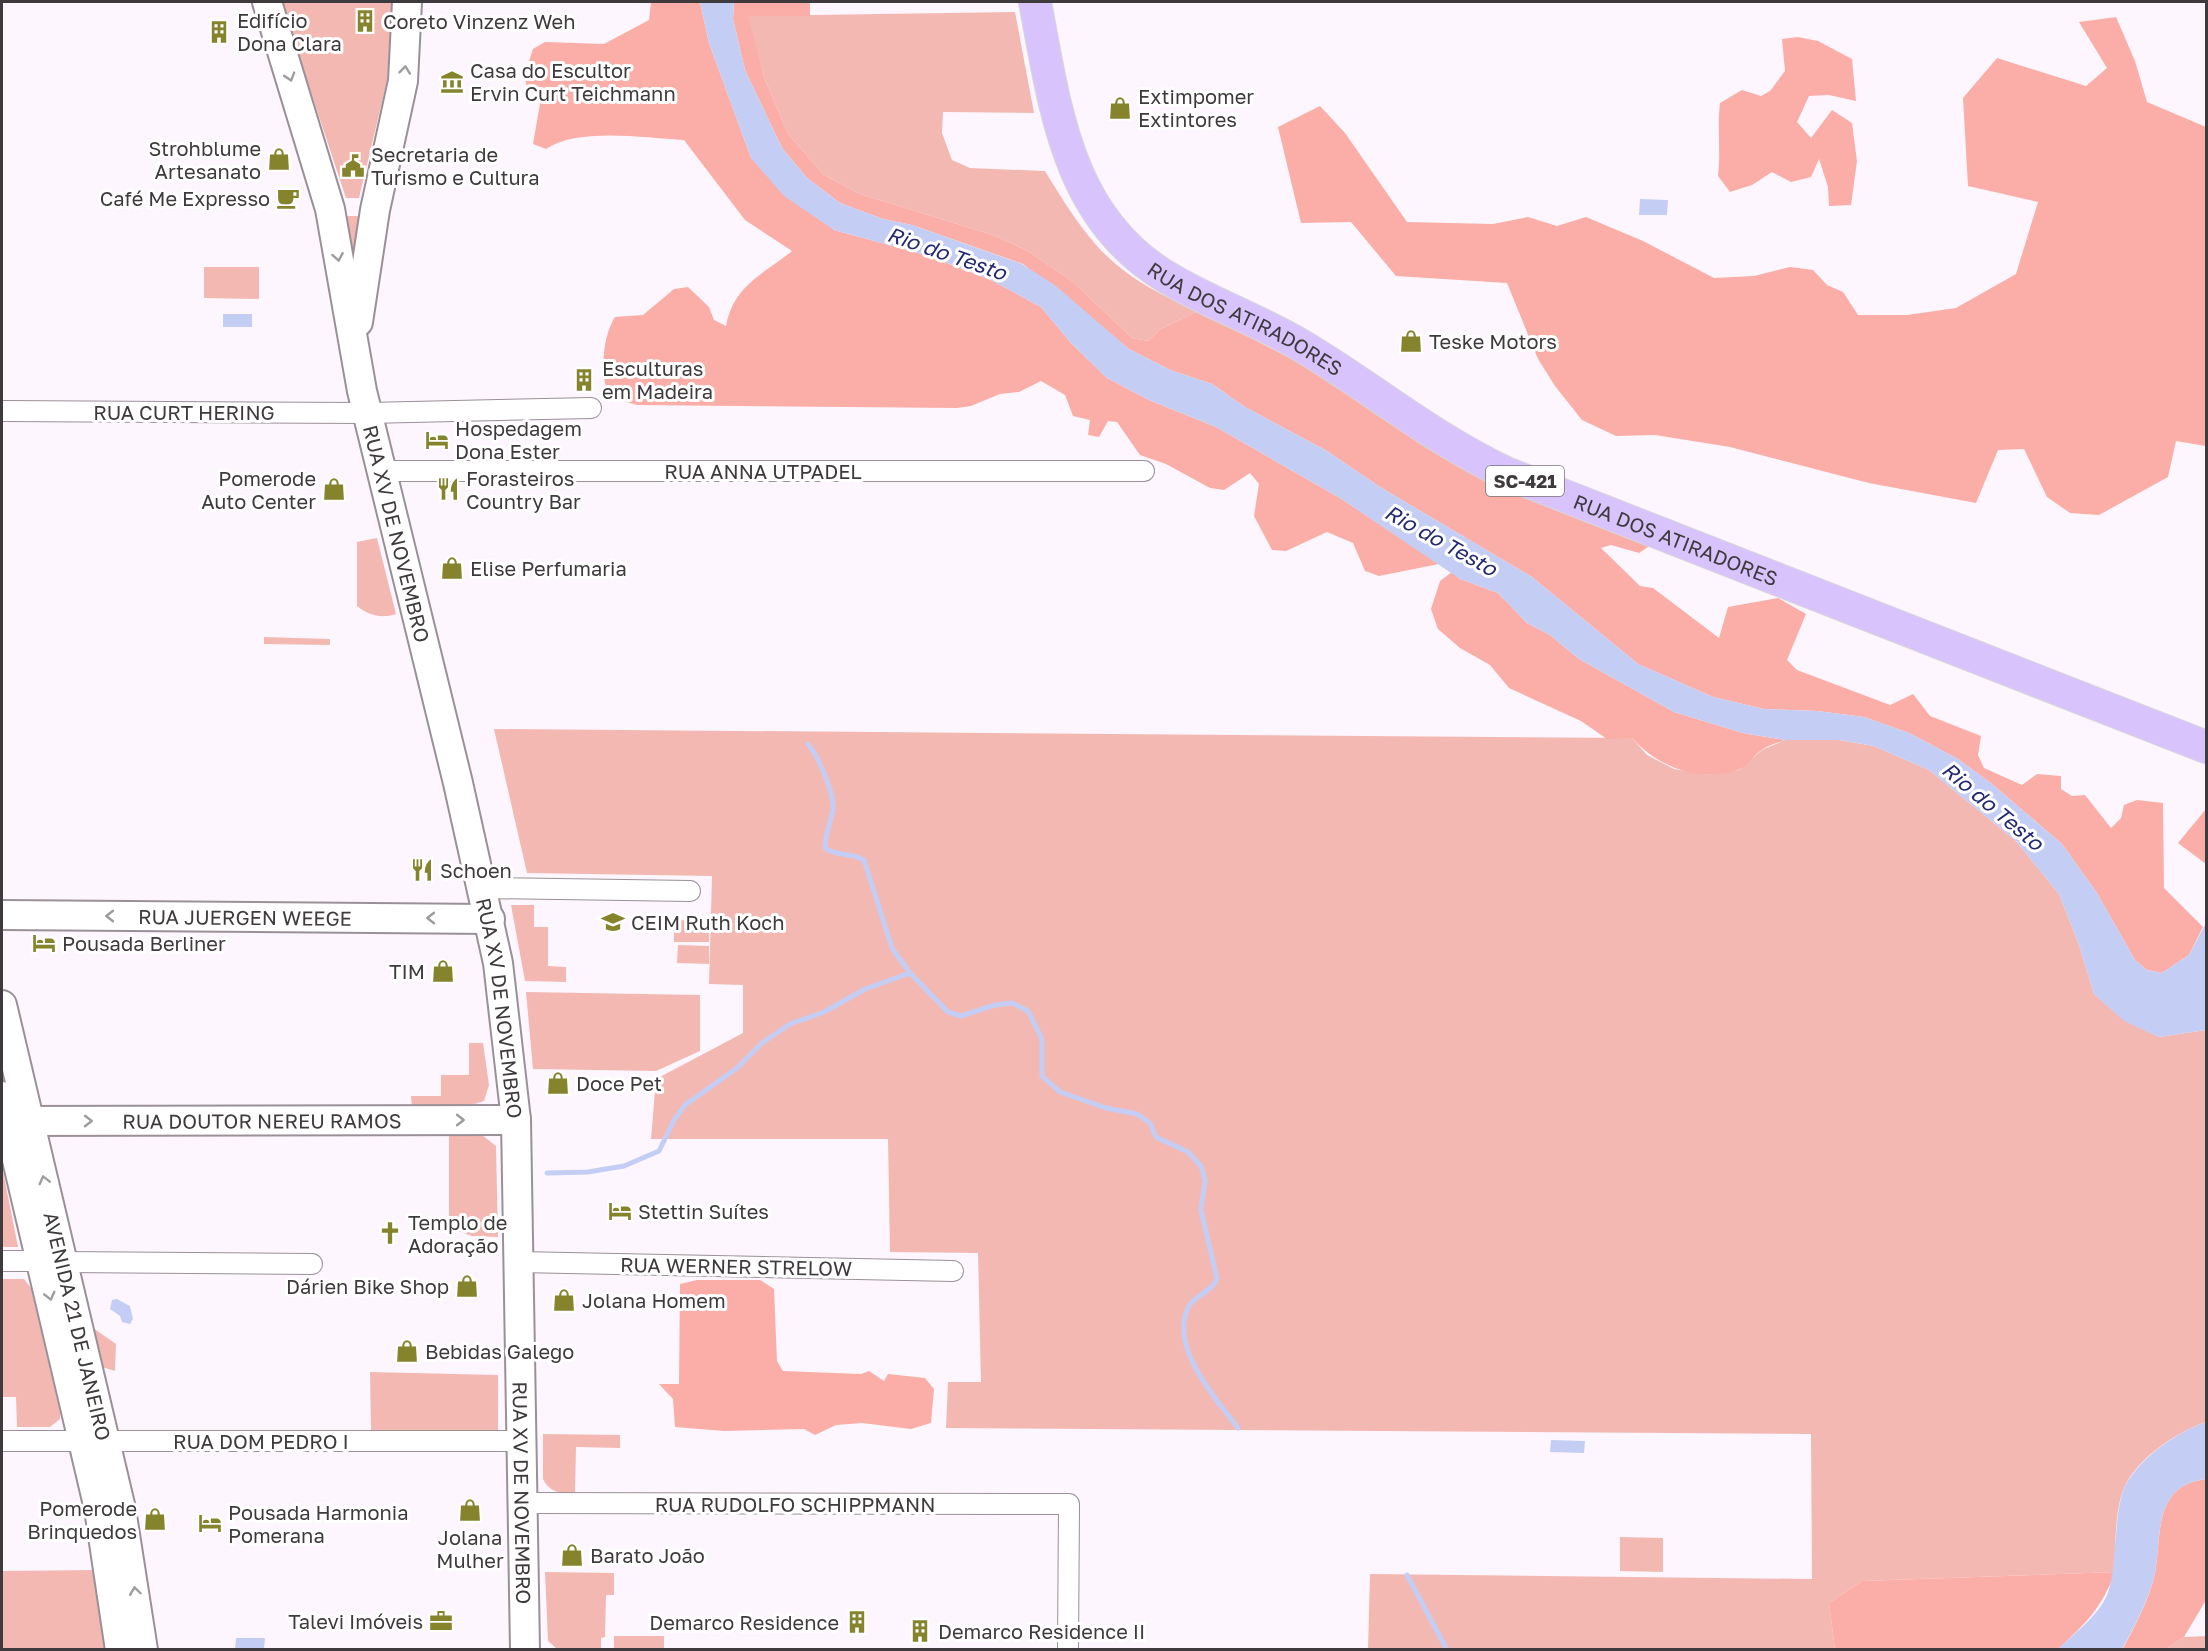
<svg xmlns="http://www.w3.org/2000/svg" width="2208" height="1651" font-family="'Golos Text',sans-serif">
<rect width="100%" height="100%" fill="#fef6fe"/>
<!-- green -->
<g fill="#f4b8b3">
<path d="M 281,2 L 393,2 L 388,77 L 359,198 L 346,198 Z"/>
<path d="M 1015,12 L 1034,113 L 943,112 L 942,133 L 952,160 L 970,168 L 1045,171 C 1092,248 1113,275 1198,311 L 1159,330 L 1148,341 L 1132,338 L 1072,281 L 1026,250 L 993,235 L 860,194 L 824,175 L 788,134 L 764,77 L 747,16 Z"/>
<path d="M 348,216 L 358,216 L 362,221 L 354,307 L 343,221 Z"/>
<path d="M 204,267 L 259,267 L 259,299 L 204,298 Z"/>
<path d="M 377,538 L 396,614 C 381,619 368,615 357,606 L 357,542 Z"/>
<path d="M 264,637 L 330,639 L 330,645 L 264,644 Z"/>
<path d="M 494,729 L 1632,738 L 1647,755 L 1674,769 L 1709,775 L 1739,770 L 1762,750 L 1785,740 L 1839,740 L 1874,746 L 1929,770 L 2016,841 L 2059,894 L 2078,942 L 2094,994 L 2124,1020 L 2159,1037 L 2206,1030 L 2206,1422 C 2177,1432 2137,1458 2124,1488 C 2115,1510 2115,1547 2115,1572 L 1862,1581 L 1829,1603 L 1835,1649 L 1368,1649 L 1370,1574 L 1812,1579 L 1811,1434 L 946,1428 L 948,1382 L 981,1382 L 978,1253 L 890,1252 L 888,1139 L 651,1139 L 656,1079 L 743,1033 L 743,985 L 709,984 L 712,876 L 527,873 Z"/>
<path d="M 511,905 L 534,905 L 534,927 L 548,927 L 548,966 L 566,967 L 566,982 L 525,981 Z"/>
<path d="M 674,920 L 709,921 L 709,942 L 674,942 Z"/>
<path d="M 678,945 L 709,946 L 709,964 L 677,963 Z"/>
<path d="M 526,992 L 700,995 L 700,1051 L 656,1071 L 533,1069 Z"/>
<path d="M 469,1043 L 483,1043 L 489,1085 L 484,1101 L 465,1107 L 412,1107 L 411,1096 L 441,1096 L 441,1075 L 469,1075 Z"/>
<path d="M 449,1134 L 482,1135 L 496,1146 L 498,1237 L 472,1236 L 453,1229 L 449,1220 Z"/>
<path d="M 2,1166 L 18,1247 L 2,1247 Z"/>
<path d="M 2,1279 L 24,1279 L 31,1288 L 60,1412 L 60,1419 L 50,1427 L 17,1427 L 16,1397 L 2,1397 Z"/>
<path d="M 93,1328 L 116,1344 L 115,1371 L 102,1367 Z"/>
<path d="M 370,1372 L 498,1375 L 498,1430 L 371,1430 Z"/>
<path d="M 543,1434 L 620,1435 L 620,1448 L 576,1447 L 575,1494 C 561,1493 550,1493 543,1479 Z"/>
<path d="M 1620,1537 L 1663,1538 L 1663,1572 L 1620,1571 Z"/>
<path d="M 96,1570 L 107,1649 L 2,1649 L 2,1571 Z"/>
<path d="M 545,1572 L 614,1573 L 614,1595 L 606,1595 L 605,1637 L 601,1638 L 601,1649 L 557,1649 L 548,1641 Z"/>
<rect x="614" y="1636" width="50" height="13"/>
<path d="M 2206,1636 L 2206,1649 L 2166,1649 L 2184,1637 Z"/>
</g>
<!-- forest -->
<g fill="#faaea7">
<path d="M 651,2 L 700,2 L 709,43 L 751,158 L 834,230 L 929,256 L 993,281 L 1041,307 L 1071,343 L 1107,378 L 1149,400 L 1216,427 L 1340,498 L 1439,564 L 1379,576 L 1365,571 L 1353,543 L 1327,532 L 1286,551 L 1272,550 L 1254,516 L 1259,484 L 1250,473 L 1224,490 L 1210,488 L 1166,464 L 1140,455 L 1117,422 L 1108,421 L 1099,437 L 1088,435 L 1090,420 L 1073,416 L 1065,395 L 1041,381 L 1019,392 L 1000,394 L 971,406 L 957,408 L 637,405 L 609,397 C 600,375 602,337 615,317 L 643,315 L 674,289 L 688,287 L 709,307 L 714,320 L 726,326 C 734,285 761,276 792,251 L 745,220 L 684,140 C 645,138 578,127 546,149 L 533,144 L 541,98 L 528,90 L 524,76 L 533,49 L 545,42 L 604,44 L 649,20 Z"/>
<path d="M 734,2 L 810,2 L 810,16 L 748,16 L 764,77 L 788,134 L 824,175 L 860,194 L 993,235 L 1026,250 L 1072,281 L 1132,338 L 1148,341 L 1159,330 L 1198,311 L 1654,543 L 1639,553 L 1611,545 L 1601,548 L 1640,586 L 1653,588 L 1719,638 L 1728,607 L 1778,598 L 1806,614 L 1787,660 L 1797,670 L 1890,705 L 1913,694 L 1930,716 L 1981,736 L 1978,755 L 1984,768 L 2022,785 L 2037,774 L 2061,776 L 2061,789 L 2072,796 L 2085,795 L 2111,828 L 2121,818 L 2124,805 L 2137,800 L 2163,803 L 2164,888 L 2203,927 L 2189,955 L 2162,973 L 2147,970 L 2135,960 L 2097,893 L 2062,844 L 1992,784 L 1958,759 L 1909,733 L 1864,717 L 1817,711 L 1764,709 L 1713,697 L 1638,664 L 1532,577 L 1380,487 L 1327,451 L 1245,407 L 1212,384 L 1170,370 L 1129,349 L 1023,264 L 912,225 L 883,219 L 840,203 L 807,178 L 782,148 L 745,70 L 733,19 Z"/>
<path d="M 2116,17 L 2135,61 L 2147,102 L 2206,127 L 2206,446 L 2176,441 L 2168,477 L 2099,515 L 2070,513 L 2047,497 L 2024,449 L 1998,450 L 1976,503 L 1869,483 L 1730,447 L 1655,435 L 1616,436 L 1582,420 L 1555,386 L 1538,359 L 1507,283 L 1396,276 L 1351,222 L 1301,223 L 1278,127 L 1320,106 L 1345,133 L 1407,222 L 1493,224 L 1528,217 L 1557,226 L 1586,217 L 1643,241 L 1714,278 L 1754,276 L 1790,267 L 1813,270 L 1827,285 L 1843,292 L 1858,315 L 1907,315 L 1956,308 L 2016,274 L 2038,202 L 1968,186 L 1963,98 L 1997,58 L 2086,86 L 2107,68 L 2079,22 Z"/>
<path d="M 1798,37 L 1818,41 L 1852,59 L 1856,101 L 1829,95 L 1809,96 L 1797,122 L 1811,138 L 1832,110 L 1852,123 L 1857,161 L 1851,205 L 1829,206 L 1828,187 L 1819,159 L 1811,177 L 1791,182 L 1772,172 L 1752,185 L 1730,192 L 1718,176 C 1721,151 1717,128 1720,103 L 1742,90 L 1761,96 L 1770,91 L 1785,71 L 1782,39 Z"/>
<path d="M 1452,572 L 1460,579 L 1498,593 L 1527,623 L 1550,635 L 1579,659 L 1674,712 L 1743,733 L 1785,740 C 1777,743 1766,746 1759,752 C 1753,757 1746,767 1738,770 C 1700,784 1657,766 1632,738 L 1607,739 L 1581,721 L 1509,688 L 1490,665 L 1460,648 L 1438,629 L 1431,609 L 1440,581 Z"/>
<path d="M 2206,809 L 2206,864 L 2178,843 Z"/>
<path d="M 697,1280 L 760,1280 L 774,1289 L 777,1361 L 783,1371 L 861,1374 L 869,1371 L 884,1381 L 888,1374 L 925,1378 L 934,1389 L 931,1423 L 911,1429 L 862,1423 L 836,1425 L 815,1435 L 804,1429 L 724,1431 L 675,1427 L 673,1399 L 659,1384 L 679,1384 L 680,1284 Z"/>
<path d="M 2206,1479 L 2206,1600 L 2184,1637 L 2166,1649 L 2122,1650 C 2135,1626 2149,1600 2155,1573 C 2162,1533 2153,1486 2206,1479 Z"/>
<path d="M 2115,1572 C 2102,1608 2085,1624 2058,1649 L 1835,1649 L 1829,1603 L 1862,1581 Z"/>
</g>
<!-- water -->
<g fill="#c4cef5">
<path d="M 700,2 L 734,2 L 733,19 L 745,70 L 782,148 L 807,178 L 840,203 L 883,219 L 912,225 L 1022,264 L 1056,286 L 1129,349 L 1170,370 L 1212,384 L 1245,407 L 1327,451 L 1380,487 L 1532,577 L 1638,664 L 1713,697 L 1764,709 L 1817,711 L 1864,717 L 1909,733 L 1958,759 L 1992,784 L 2062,844 L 2097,893 L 2135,960 L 2147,970 L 2162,973 L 2189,955 L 2206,923 L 2206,1030 L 2159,1037 L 2124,1021 L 2094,994 L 2078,942 L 2059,894 L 2016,841 L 1929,770 L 1874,746 L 1839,740 L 1785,740 L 1743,733 L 1674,712 L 1579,659 L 1550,635 L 1527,623 L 1498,593 L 1460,579 L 1340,498 L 1216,427 L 1149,400 L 1107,378 L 1071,343 L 1041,307 L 993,281 L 929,256 L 834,230 L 784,196 L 751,158 L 709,43 Z"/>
<path d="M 1640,199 L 1668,200 L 1667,215 L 1639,215 Z"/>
<rect x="223" y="314" width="29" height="13"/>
<path d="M 117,1299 L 130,1306 L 133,1319 L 130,1324 L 122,1322 L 120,1316 L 110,1309 L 112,1300 Z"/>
<path d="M 2206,1422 L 2206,1479 C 2153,1486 2162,1533 2155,1573 C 2149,1599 2135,1626 2122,1649 L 2058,1649 C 2074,1634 2098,1616 2107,1595 C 2115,1574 2113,1557 2116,1536 C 2117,1522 2119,1499 2125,1486 C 2141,1457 2175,1433 2206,1422 Z"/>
<path d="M 1551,1440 L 1585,1441 L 1584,1453 L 1550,1452 Z"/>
<path d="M 236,1638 L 265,1638 L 264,1649 L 235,1649 Z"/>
</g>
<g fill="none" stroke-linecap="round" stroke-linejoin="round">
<!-- stream -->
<g stroke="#c4cef5" stroke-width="5">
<path d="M 808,744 C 818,756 835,794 833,810 C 830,824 825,834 825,848 C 838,857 850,852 864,860 L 892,948 L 910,973"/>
<path d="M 547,1173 L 588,1172 L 624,1166 L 659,1151 L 674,1120 L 685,1105 L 737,1068 L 762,1043 L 790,1024 L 824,1012 L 865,989 L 910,973 L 948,1012 L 961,1016 L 995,1005 L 1012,1003 L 1028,1011 L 1042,1039 L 1042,1076 L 1060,1092 L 1106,1108 L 1137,1114 L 1150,1123 L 1156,1137 L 1188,1152 L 1201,1166 L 1205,1180 L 1201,1210 L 1217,1279 C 1211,1293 1194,1295 1188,1308 C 1169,1347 1216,1399 1238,1428"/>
<path d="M 1407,1575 L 1447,1650"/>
</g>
<!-- street casing -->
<g stroke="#999098" stroke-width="22">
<g id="street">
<path d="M 2,411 L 367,413 L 591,408"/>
<path d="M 382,471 L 1144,471"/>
<path d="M 483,888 L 690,891"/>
<path d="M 2,1261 L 41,1261"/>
<path d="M 63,1262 L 312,1264"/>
<path d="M 518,1262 L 953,1271"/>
<path d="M 2,1441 L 521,1441"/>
<path d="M 522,1503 L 1069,1504 L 1068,1650"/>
</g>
</g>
<!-- secondary casing -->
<g stroke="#999098" stroke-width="32">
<g id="secondary">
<path id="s1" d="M 267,2 L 330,209 L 362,391 L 458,783 L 498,963 L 516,1120 L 525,1650"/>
<path d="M 358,322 L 375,210 L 403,81 L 407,2"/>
<path id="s2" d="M 2,915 L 490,919"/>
<path id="s3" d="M 2,1005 L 121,1509 L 143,1650"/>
<path d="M 2,1096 L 99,1509 L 120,1650"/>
<path id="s4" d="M 13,1121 L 516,1120"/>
</g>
</g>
<!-- primary casing -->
<g stroke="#d8d8d8" stroke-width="34">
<g id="primary">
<path id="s5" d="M 1035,2 C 1055,106 1066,218 1168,278 C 1211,304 1259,320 1302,346 C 1371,387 1433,439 1506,473 L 2206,747"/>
</g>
</g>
<!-- street -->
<use href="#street" stroke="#fff" stroke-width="20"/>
<!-- secondary -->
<use href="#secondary" stroke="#fff" stroke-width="28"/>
<!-- primary -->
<use href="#primary" stroke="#d9c3fc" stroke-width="32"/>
</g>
<!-- one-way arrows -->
<defs><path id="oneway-chevron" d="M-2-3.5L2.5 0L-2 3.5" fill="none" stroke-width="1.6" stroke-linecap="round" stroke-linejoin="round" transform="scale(1.5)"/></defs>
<g stroke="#9e9c9e">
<use href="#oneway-chevron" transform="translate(405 70) rotate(-84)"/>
<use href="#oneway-chevron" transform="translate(290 77) rotate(73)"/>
<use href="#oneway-chevron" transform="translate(338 257) rotate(80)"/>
<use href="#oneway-chevron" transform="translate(110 916) rotate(-180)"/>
<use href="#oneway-chevron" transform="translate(431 918) rotate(-180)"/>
<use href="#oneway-chevron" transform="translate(460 1120)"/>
<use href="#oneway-chevron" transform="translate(88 1121)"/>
<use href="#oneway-chevron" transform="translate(44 1180) rotate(-104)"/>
<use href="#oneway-chevron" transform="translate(50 1296) rotate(76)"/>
<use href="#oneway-chevron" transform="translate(135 1591) rotate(-98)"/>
</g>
<!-- icons -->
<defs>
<g id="building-bare" transform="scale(1.8)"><path d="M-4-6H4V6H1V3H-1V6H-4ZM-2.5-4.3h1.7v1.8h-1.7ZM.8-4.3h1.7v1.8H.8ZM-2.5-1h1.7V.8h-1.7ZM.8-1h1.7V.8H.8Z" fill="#85842d" stroke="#fff" stroke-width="2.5" paint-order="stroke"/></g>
<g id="museum-bare" transform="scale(1.8)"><path d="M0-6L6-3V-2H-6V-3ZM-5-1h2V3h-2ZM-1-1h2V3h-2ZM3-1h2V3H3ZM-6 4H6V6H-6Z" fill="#85842d" stroke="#fff" stroke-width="2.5" paint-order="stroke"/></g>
<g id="shop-bare" transform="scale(1.8)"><path d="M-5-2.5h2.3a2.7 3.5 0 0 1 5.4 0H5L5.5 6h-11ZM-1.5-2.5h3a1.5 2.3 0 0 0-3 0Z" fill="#85842d" stroke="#fff" stroke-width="2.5" paint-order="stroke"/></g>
<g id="civic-bare" transform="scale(1.8)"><path d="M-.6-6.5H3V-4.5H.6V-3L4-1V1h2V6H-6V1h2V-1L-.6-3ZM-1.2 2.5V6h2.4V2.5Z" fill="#85842d" stroke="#fff" stroke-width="2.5" paint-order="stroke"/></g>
<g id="cafe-bare" transform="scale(1.8)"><path d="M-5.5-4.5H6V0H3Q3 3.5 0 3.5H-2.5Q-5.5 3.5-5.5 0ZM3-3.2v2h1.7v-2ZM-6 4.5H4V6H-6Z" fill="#85842d" stroke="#fff" stroke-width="2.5" paint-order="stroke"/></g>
<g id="hotel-bare" transform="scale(1.8)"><path d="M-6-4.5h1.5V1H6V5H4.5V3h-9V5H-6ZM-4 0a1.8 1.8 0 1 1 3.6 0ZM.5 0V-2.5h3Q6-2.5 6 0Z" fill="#85842d" stroke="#fff" stroke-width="2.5" paint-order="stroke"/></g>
<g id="restaurant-bare" transform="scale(1.8)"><path d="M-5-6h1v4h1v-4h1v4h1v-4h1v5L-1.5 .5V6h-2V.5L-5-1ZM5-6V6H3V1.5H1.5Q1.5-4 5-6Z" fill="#85842d" stroke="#fff" stroke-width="2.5" paint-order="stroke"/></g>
<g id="school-bare" transform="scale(1.8)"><path d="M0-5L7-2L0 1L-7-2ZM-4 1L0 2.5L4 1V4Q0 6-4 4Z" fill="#85842d" stroke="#fff" stroke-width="2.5" paint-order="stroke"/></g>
<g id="church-bare" transform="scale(1.8)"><path d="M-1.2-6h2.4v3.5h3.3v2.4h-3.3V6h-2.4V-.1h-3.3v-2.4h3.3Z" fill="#85842d" stroke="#fff" stroke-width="2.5" paint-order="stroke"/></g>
<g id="office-bare" transform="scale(1.8)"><path d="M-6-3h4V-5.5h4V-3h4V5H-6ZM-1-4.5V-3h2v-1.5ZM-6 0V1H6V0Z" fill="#85842d" stroke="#fff" stroke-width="2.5" paint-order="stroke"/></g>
</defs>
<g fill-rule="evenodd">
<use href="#building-bare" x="365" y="21"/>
<use href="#building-bare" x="219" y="32"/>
<use href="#museum-bare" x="452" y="82"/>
<use href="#shop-bare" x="1120" y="108"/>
<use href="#shop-bare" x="279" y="159"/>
<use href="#civic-bare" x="353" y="166"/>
<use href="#cafe-bare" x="288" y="198"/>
<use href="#shop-bare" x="1411" y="341"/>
<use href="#building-bare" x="584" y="380"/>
<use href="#hotel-bare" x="437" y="440"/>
<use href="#shop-bare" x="334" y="489"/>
<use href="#restaurant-bare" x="448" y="489"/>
<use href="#shop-bare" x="452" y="568"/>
<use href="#restaurant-bare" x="422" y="870"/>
<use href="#school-bare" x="613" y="922"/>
<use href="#hotel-bare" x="44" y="943"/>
<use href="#shop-bare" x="443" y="971"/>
<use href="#shop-bare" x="558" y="1083"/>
<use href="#hotel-bare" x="620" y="1211"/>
<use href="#church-bare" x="390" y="1233"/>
<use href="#shop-bare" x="467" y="1286"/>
<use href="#shop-bare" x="564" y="1300"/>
<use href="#shop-bare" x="407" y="1351"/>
<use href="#shop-bare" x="470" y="1510"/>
<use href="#shop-bare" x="155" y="1519"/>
<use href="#hotel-bare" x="210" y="1523"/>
<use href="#shop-bare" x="572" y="1555"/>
<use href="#office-bare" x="441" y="1621"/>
<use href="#building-bare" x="857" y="1622"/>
<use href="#building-bare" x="920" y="1631"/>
</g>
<g text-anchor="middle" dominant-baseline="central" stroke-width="6" stroke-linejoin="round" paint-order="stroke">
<!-- shield labels -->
<rect fill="#fff" stroke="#787577" stroke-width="1.5" x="1486" y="466" width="78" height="30" rx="4.5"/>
<g font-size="18" font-weight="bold" fill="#3e3a3d">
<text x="1525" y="481">SC-421</text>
</g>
<!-- poi labels -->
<g font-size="20" fill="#3e3a3d" stroke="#fff" text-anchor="start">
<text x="237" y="20">Edifício<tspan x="237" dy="23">Dona Clara</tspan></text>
<text x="383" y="21">Coreto Vinzenz Weh</text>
<text x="470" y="70">Casa do Escultor<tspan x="470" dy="23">Ervin Curt Teichmann</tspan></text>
<text x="1138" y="96">Extimpomer<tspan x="1138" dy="23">Extintores</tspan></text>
<text x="261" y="148" text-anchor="end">Strohblume<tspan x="261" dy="23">Artesanato</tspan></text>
<text x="371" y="154">Secretaria de<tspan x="371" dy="23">Turismo e Cultura</tspan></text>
<text x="270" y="198" text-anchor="end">Café Me Expresso</text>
<text x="1429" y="341">Teske Motors</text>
<text x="602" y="368">Esculturas<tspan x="602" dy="23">em Madeira</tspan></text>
<text x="455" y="428">Hospedagem<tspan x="455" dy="23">Dona Ester</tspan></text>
<text x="316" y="478" text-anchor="end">Pomerode<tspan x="316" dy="23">Auto Center</tspan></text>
<text x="466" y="478">Forasteiros<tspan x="466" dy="23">Country Bar</tspan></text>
<text x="470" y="568">Elise Perfumaria</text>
<text x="440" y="870">Schoen</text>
<text x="631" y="922">CEIM Ruth Koch</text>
<text x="62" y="943">Pousada Berliner</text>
<text x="425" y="971" text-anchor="end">TIM</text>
<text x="576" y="1083">Doce Pet</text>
<text x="638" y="1211">Stettin Suítes</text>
<text x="408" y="1222">Templo de<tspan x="408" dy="23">Adoração</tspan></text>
<text x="449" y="1286" text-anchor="end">Dárien Bike Shop</text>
<text x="582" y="1300">Jolana Homem</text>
<text x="425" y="1351">Bebidas Galego</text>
<text x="137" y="1508" text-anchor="end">Pomerode<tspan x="137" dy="23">Brinquedos</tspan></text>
<text x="228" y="1512">Pousada Harmonia<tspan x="228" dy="23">Pomerana</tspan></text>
<text x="470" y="1537" text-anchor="middle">Jolana<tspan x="470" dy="23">Mulher</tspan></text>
<text x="590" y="1555">Barato João</text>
<text x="423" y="1621" text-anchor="end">Talevi Imóveis</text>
<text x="839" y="1622" text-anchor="end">Demarco Residence</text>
<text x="938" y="1631">Demarco Residence II</text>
</g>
<!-- street labels -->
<g font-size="20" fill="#3e3a3d" stroke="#fff">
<text stroke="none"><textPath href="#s5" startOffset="405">RUA DOS ATIRADORES</textPath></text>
<text x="184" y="412">RUA CURT HERING</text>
<text x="763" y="471">RUA ANNA UTPADEL</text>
<text stroke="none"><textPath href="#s1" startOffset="548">RUA XV DE NOVEMBRO</textPath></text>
<text stroke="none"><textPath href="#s5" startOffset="891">RUA DOS ATIRADORES</textPath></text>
<text stroke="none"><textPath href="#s2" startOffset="243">RUA JUERGEN WEEGE</textPath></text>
<text stroke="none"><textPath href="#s1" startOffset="1034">RUA XV DE NOVEMBRO</textPath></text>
<text stroke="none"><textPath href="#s4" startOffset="249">RUA DOUTOR NEREU RAMOS</textPath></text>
<text transform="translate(736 1266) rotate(1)">RUA WERNER STRELOW</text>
<text stroke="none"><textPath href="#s3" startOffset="330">AVENIDA 21 DE JANEIRO</textPath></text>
<text x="261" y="1441">RUA DOM PEDRO I</text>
<text stroke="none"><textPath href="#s1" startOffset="1520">RUA XV DE NOVEMBRO</textPath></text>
<text x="795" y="1504">RUA RUDOLFO SCHIPPMANN</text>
</g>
<!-- water labels -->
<g font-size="21" font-style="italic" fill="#232a71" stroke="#fff">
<text transform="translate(947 253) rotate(19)">Rio do Testo</text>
<text transform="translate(1441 540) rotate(29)">Rio do Testo</text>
<text transform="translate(1993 806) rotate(40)">Rio do Testo</text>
</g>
</g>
<!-- border -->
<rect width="2208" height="1651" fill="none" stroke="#3e3a3d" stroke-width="6"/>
</svg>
